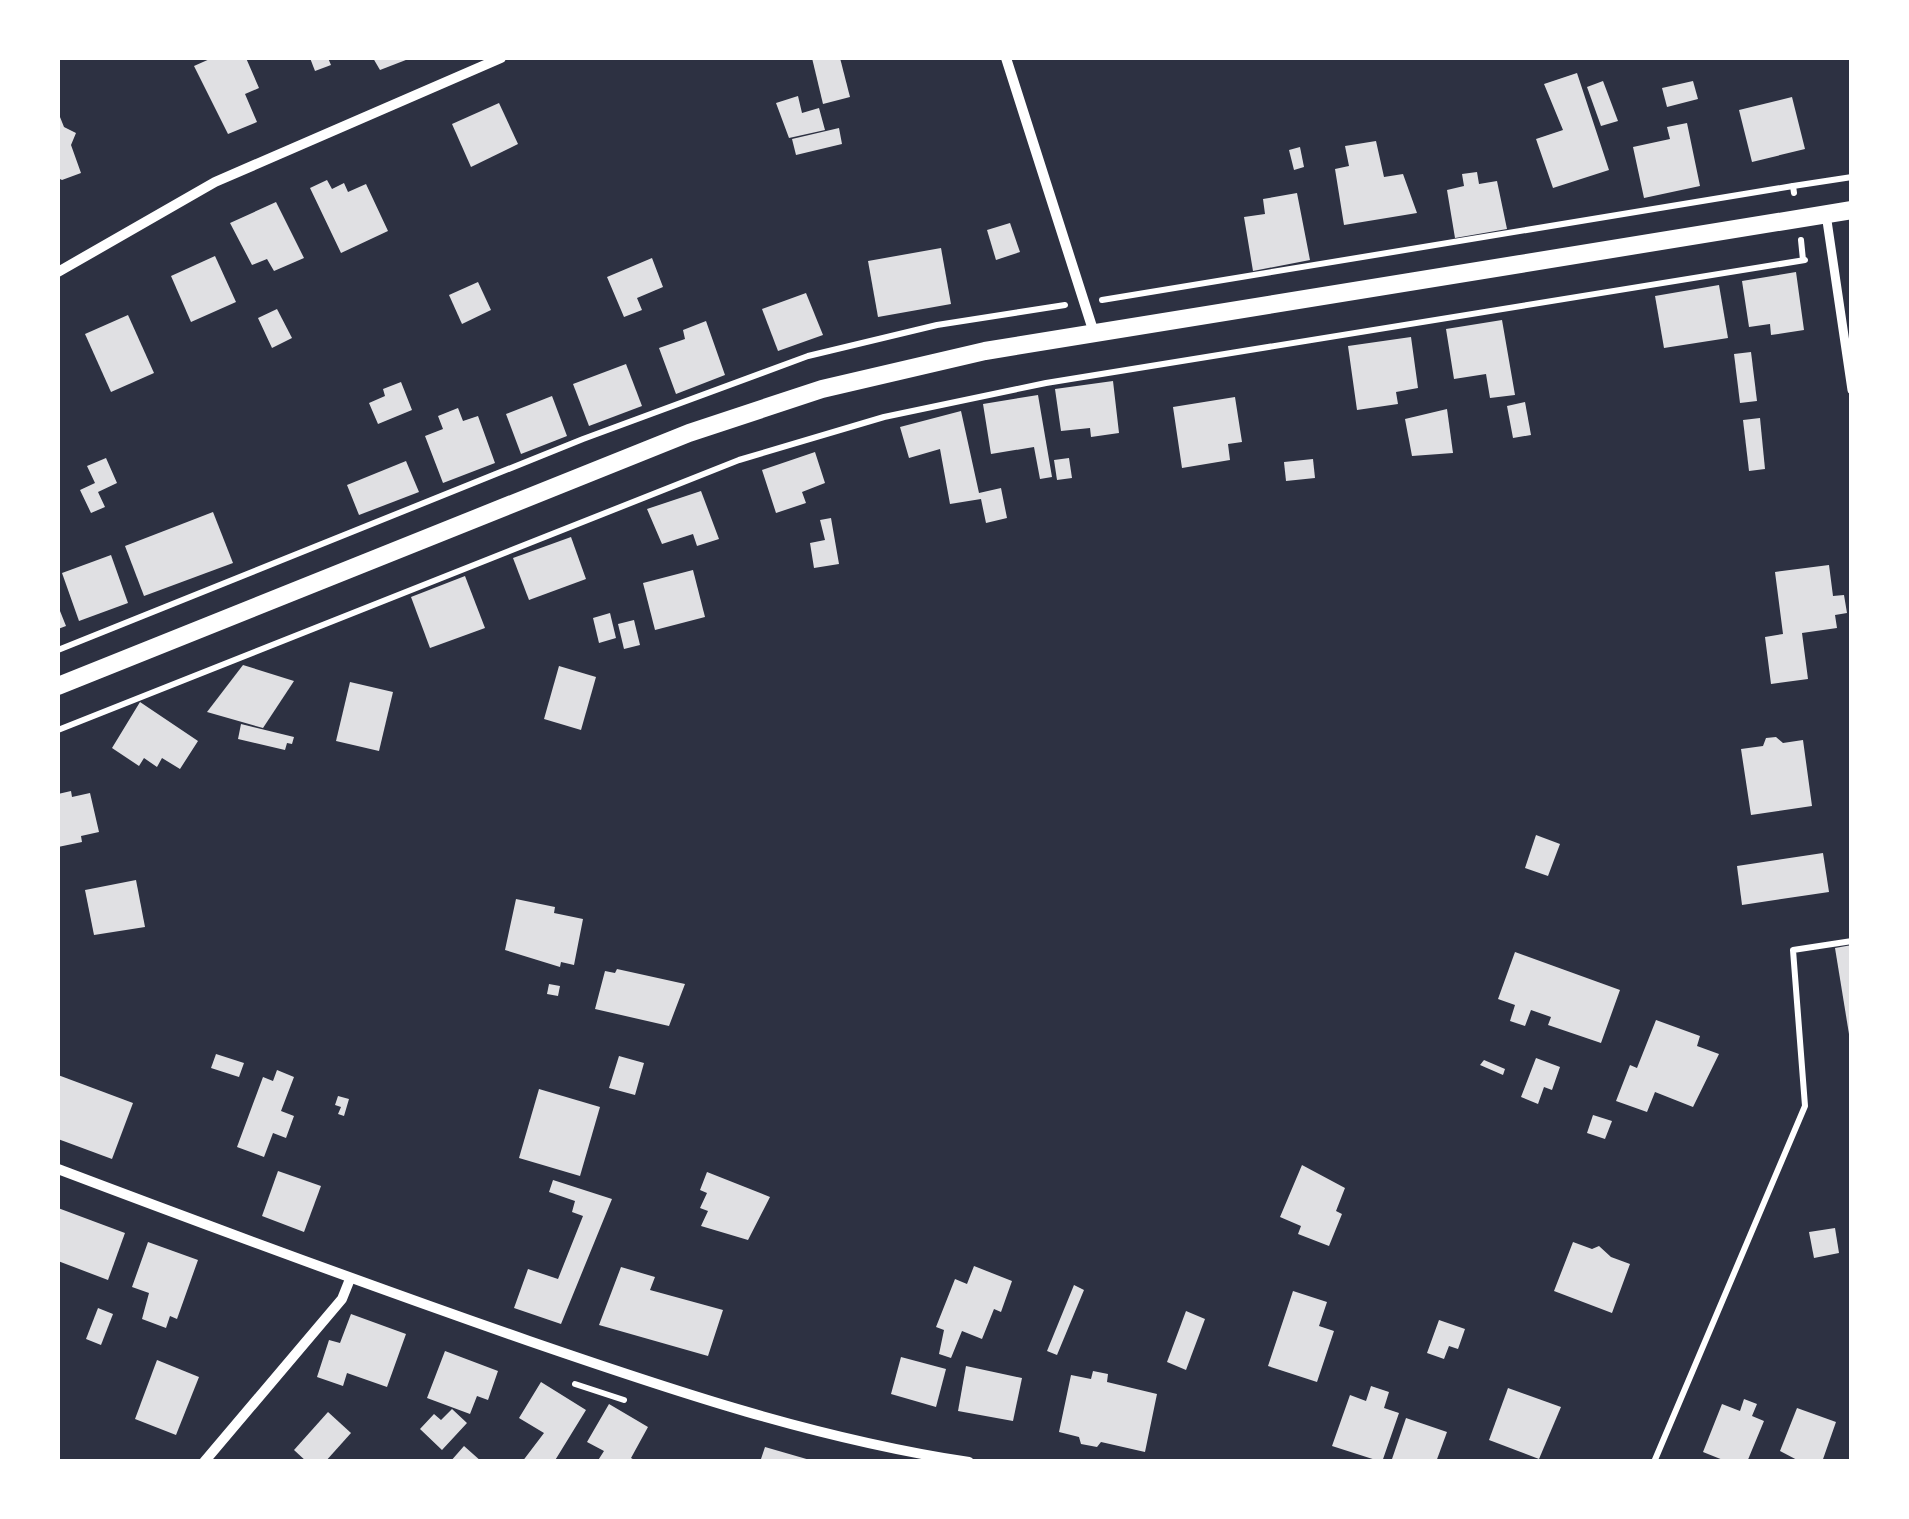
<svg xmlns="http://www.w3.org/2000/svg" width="1909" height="1519" font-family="'Public Sans',sans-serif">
<rect width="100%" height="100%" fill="#2d3142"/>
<!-- building -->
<g fill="#e0e0e3">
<path d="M 212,58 L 246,58 L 259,88 L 245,94 L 257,122 L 228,134 L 194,66 Z"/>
<path d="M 310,58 L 328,58 L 331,65 L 315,71 Z"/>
<path d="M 373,58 L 411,58 L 380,70 Z"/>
<path d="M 812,58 L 840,58 L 850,97 L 823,104 Z"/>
<path d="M 1577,73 L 1609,170 L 1553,188 L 1536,139 L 1563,130 L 1544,84 Z"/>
<path d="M 1603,81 L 1618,121 L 1601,126 L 1587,87 Z"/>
<path d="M 1693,81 L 1698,99 L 1667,107 L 1662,88 Z"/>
<path d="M 798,96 L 802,113 L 819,108 L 825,130 L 789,138 L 776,103 Z"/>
<path d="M 1792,97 L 1805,149 L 1752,162 L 1739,110 Z"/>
<path d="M 499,103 L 518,144 L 471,167 L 452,124 Z"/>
<path d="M 58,112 L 64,127 L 76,133 L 71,145 L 81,173 L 62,180 L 58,178 Z"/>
<path d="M 1687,123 L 1700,186 L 1644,198 L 1633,147 L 1670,139 L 1667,127 Z"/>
<path d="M 839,128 L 842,144 L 796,155 L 792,139 Z"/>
<path d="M 1376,141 L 1384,177 L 1403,174 L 1417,213 L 1344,225 L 1335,169 L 1349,166 L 1345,146 Z"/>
<path d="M 1300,147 L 1304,167 L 1294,170 L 1289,150 Z"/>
<path d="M 1477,172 L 1479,184 L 1497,181 L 1507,229 L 1455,238 L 1447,190 L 1464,186 L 1462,174 Z"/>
<path d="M 327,180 L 332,189 L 344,183 L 348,192 L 366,184 L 388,231 L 341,253 L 310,188 Z"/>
<path d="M 1297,193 L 1310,260 L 1253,271 L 1244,217 L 1265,214 L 1263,199 Z"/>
<path d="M 276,202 L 304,258 L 274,271 L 267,259 L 252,265 L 230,223 Z"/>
<path d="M 1010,223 L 1020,252 L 996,260 L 987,230 Z"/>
<path d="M 941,248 L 951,304 L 878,317 L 868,261 Z"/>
<path d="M 215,256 L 236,302 L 191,322 L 171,276 Z"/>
<path d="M 652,258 L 663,287 L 637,298 L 642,310 L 624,317 L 607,277 Z"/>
<path d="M 1796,272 L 1804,330 L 1771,335 L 1770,324 L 1749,327 L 1742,281 Z"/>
<path d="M 478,282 L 491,310 L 462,324 L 449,295 Z"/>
<path d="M 1719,285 L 1728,338 L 1664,348 L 1655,296 Z"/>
<path d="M 806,293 L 823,335 L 778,351 L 762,309 Z"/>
<path d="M 277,309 L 292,338 L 272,348 L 258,318 Z"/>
<path d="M 128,315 L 154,373 L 111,392 L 85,334 Z"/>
<path d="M 1502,320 L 1515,395 L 1490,398 L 1486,374 L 1454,379 L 1446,329 Z"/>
<path d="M 706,321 L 725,375 L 676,394 L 659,348 L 685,339 L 683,330 Z"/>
<path d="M 1411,337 L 1418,388 L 1396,392 L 1398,404 L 1357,410 L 1348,346 Z"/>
<path d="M 1751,352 L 1757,401 L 1740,403 L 1734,354 Z"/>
<path d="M 626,364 L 642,406 L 589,426 L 573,384 Z"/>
<path d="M 1113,381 L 1119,433 L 1091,437 L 1090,428 L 1061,431 L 1055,389 Z"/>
<path d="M 401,382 L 412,410 L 378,424 L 369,403 L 385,396 L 383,389 Z"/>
<path d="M 1038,395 L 1052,477 L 1040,479 L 1034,447 L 991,454 L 983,404 Z"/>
<path d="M 552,396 L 567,436 L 521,454 L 506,414 Z"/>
<path d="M 1235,397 L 1242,442 L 1228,444 L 1230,460 L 1182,468 L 1173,407 Z"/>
<path d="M 1525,402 L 1531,435 L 1513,438 L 1507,406 Z"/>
<path d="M 458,408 L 463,421 L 478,416 L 495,463 L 443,483 L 425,436 L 443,429 L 438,416 Z"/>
<path d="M 1447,409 L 1453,453 L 1412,456 L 1405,419 Z"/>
<path d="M 961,411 L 979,493 L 1001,488 L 1007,518 L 986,523 L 981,499 L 950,504 L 940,449 L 909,458 L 900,427 Z"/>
<path d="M 1760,418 L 1765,469 L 1749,471 L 1743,420 Z"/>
<path d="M 815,452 L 825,483 L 802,492 L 806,503 L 776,513 L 762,470 Z"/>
<path d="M 106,458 L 117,483 L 98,492 L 105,507 L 91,513 L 80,490 L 95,483 L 87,466 Z"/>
<path d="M 1069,458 L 1072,478 L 1057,480 L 1054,460 Z"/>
<path d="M 1313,459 L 1315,478 L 1286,481 L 1284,462 Z"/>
<path d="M 406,461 L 419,492 L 359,515 L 347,485 Z"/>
<path d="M 701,491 L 719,539 L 697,546 L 693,534 L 662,544 L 647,509 Z"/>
<path d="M 213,512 L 233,563 L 144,596 L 125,546 Z"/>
<path d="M 831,518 L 839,564 L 814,568 L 810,543 L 825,540 L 820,520 Z"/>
<path d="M 571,537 L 586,579 L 529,600 L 513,558 Z"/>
<path d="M 111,555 L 128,603 L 79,621 L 62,573 Z"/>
<path d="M 1829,565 L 1833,596 L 1844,595 L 1847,613 L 1835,615 L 1837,628 L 1802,633 L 1808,679 L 1771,684 L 1765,637 L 1783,634 L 1775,572 Z"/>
<path d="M 693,570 L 705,617 L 655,630 L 643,583 Z"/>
<path d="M 465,576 L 485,628 L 430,648 L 411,597 Z"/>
<path d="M 58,606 L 66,626 L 58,629 Z"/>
<path d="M 610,613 L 616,638 L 599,643 L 593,618 Z"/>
<path d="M 634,620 L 640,645 L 624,649 L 618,624 Z"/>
<path d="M 243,665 L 294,681 L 263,728 L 207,712 Z"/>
<path d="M 559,666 L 596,677 L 581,730 L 544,719 Z"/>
<path d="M 350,682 L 393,692 L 379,751 L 336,741 Z"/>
<path d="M 140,702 L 198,741 L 180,769 L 162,758 L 157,767 L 144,758 L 139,766 L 112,748 Z"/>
<path d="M 241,724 L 294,737 L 292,744 L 287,743 L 285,750 L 238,739 Z"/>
<path d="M 1776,737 L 1783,743 L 1803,740 L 1812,806 L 1751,815 L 1741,749 L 1763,746 L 1766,738 Z"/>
<path d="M 71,791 L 72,797 L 90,793 L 99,832 L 81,836 L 82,842 L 58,847 L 58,794 Z"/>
<path d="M 1536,835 L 1560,844 L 1548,876 L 1525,868 Z"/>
<path d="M 1823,853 L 1829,892 L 1742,905 L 1737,866 Z"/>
<path d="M 136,880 L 145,927 L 94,935 L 85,890 Z"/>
<path d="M 516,899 L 555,907 L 554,913 L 583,919 L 574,965 L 561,962 L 560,967 L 505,950 Z"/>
<path d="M 1852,945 L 1852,1033 L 1849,1034 L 1835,948 Z"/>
<path d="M 1515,952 L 1620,990 L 1601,1043 L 1548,1025 L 1551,1017 L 1531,1010 L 1525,1026 L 1510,1021 L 1515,1005 L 1498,999 Z"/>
<path d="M 617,969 L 685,984 L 669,1026 L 595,1009 L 605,971 L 615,973 Z"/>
<path d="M 549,984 L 560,986 L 558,996 L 547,994 Z"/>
<path d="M 1656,1020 L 1700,1036 L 1697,1046 L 1719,1054 L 1693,1107 L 1655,1092 L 1647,1112 L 1616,1101 L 1630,1065 L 1637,1068 Z"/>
<path d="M 216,1054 L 244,1063 L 239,1077 L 211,1068 Z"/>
<path d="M 619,1056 L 644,1063 L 635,1095 L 609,1088 Z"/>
<path d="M 1536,1058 L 1560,1067 L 1552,1090 L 1544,1087 L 1538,1104 L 1521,1097 Z"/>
<path d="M 1484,1060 L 1505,1069 L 1503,1075 L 1480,1065 Z"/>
<path d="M 277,1070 L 294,1077 L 281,1111 L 294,1116 L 286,1138 L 273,1133 L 264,1157 L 237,1147 L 263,1077 L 273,1081 Z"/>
<path d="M 58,1075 L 133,1103 L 112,1159 L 58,1139 Z"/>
<path d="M 539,1089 L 600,1107 L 580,1176 L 519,1158 Z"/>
<path d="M 338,1096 L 349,1099 L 344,1116 L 338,1114 L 341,1107 L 335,1105 Z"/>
<path d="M 1593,1115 L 1612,1121 L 1605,1139 L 1587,1133 Z"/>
<path d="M 1302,1165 L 1345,1188 L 1336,1211 L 1342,1214 L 1329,1246 L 1298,1234 L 1301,1226 L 1280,1217 Z"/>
<path d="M 278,1171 L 321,1186 L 304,1232 L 262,1216 Z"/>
<path d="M 707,1172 L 770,1197 L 748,1240 L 701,1226 L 708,1211 L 700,1208 L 707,1193 L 700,1190 Z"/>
<path d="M 553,1180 L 612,1199 L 561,1324 L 514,1308 L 528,1269 L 558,1279 L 583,1216 L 572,1212 L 575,1201 L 549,1192 Z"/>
<path d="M 58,1208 L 125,1233 L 108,1280 L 58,1261 Z"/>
<path d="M 1835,1228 L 1839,1253 L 1814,1258 L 1809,1232 Z"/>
<path d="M 148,1242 L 198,1260 L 177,1319 L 170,1316 L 166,1328 L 142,1319 L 149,1293 L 132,1287 Z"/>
<path d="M 1573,1242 L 1592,1249 L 1599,1246 L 1611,1257 L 1630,1264 L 1612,1313 L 1554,1291 Z"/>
<path d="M 974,1266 L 1012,1281 L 1001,1312 L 994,1309 L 982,1339 L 962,1331 L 951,1358 L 939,1354 L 944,1330 L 936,1327 L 955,1279 L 967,1284 Z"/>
<path d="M 621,1267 L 655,1277 L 650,1290 L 723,1310 L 708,1356 L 599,1325 Z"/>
<path d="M 1074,1285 L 1084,1290 L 1057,1355 L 1047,1351 Z"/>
<path d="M 1293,1291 L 1327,1302 L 1319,1326 L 1334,1331 L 1317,1382 L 1268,1366 Z"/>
<path d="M 98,1308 L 113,1314 L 101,1345 L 86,1339 Z"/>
<path d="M 1186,1311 L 1205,1319 L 1186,1370 L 1167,1362 Z"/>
<path d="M 351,1314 L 406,1334 L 387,1387 L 347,1373 L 343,1386 L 317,1377 L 329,1340 L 340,1343 Z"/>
<path d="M 1439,1320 L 1465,1329 L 1458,1349 L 1449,1346 L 1444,1359 L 1427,1353 Z"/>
<path d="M 445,1351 L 498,1371 L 488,1400 L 477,1396 L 470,1414 L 427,1398 Z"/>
<path d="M 901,1357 L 946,1369 L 936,1407 L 891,1394 Z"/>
<path d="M 157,1360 L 199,1377 L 176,1435 L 135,1419 Z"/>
<path d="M 966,1366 L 1022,1378 L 1013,1421 L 958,1411 Z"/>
<path d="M 1093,1371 L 1108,1374 L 1107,1382 L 1157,1394 L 1145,1452 L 1101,1442 L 1097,1447 L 1081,1444 L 1079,1437 L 1059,1432 L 1071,1375 L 1091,1379 Z"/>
<path d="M 541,1382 L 586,1410 L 554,1462 L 522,1462 L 544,1433 L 519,1418 Z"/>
<path d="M 1371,1386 L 1389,1392 L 1384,1408 L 1399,1413 L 1382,1462 L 1332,1446 L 1350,1395 L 1366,1401 Z"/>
<path d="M 1508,1388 L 1561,1407 L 1539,1459 L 1489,1440 Z"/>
<path d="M 1744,1399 L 1757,1404 L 1752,1416 L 1764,1421 L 1747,1462 L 1728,1462 L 1703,1452 L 1722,1404 L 1740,1411 Z"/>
<path d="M 609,1404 L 648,1427 L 631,1458 L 638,1462 L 597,1462 L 604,1451 L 587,1442 Z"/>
<path d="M 1797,1408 L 1836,1422 L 1822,1462 L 1801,1462 L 1780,1451 Z"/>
<path d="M 452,1409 L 467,1423 L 442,1450 L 420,1429 L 434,1414 L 441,1420 Z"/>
<path d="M 328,1412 L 351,1433 L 325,1462 L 307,1462 L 294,1450 Z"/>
<path d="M 1406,1418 L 1447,1432 L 1436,1462 L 1391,1462 Z"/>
<path d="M 464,1446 L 482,1462 L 450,1462 Z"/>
<path d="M 765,1447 L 810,1460 L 810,1462 L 760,1462 Z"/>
</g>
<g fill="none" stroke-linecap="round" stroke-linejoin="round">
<!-- path -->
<g stroke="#fff" stroke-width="6">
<path d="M 1793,186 L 1852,177"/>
<path d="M 1801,240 L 1803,260"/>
<path d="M 1102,300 L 1793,186 L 1794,193"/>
<path d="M 58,650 L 583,439 L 808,356 L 937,325 L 1065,305"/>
<path d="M 58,730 L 739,460 L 884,417 L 1046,383 L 1805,260"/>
<path d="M 575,1384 L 624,1400"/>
<path d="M 1654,1462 L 1805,1106 L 1793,950 L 1852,941"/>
</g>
<!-- pedestrian -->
<path stroke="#fff" stroke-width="9" d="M 1826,214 L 1852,390"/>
<!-- minor -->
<g stroke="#fff" stroke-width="10">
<path d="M 1006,58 L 1094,333"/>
<path d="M 58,272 L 215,182 L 501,58"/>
<path d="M 58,1169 C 214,1228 371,1286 529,1341 C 674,1391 817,1439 969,1462"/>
<path d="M 204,1462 L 342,1299 L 350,1279"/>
</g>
<!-- tertiary -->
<path stroke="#fff" stroke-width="18" d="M 58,686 L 689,433 L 822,389 L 985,351 L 1852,210"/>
</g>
<!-- border -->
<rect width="1909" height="1519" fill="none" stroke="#ffffff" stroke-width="120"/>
</svg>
